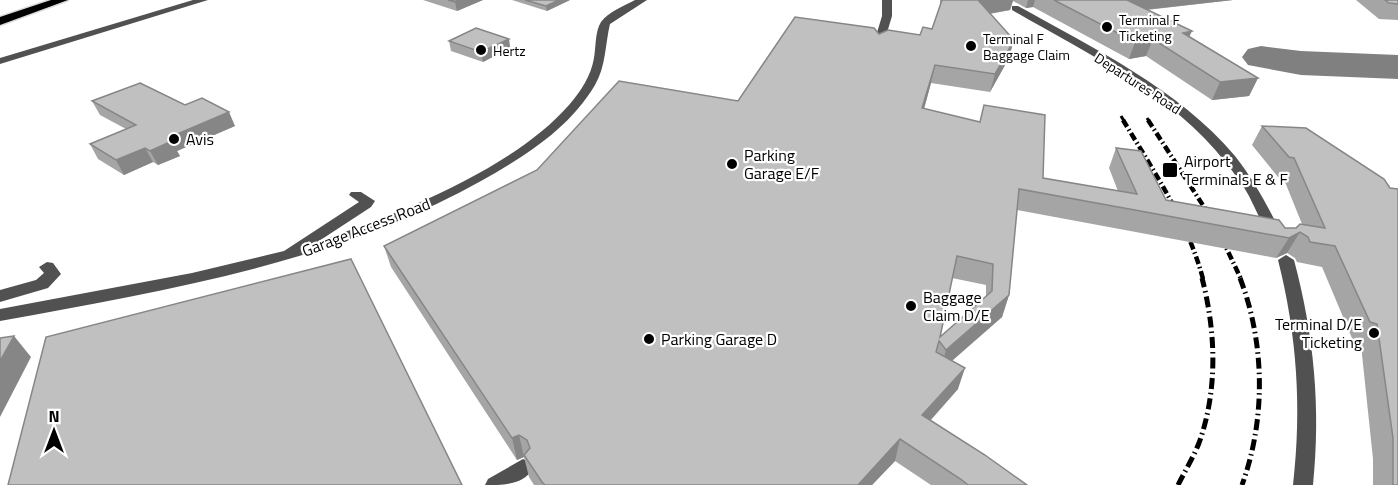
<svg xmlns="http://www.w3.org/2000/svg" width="1398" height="485" font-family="'Titillium Web',sans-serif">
<rect width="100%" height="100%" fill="#fff"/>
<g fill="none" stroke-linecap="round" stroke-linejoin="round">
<!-- taxiway -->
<path fill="#808080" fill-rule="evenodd" d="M 1261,46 L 1301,51 L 1398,55 L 1398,79 L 1301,75 L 1248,65 L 1242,57 L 1248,49 Z"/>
<!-- highway casing -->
<g stroke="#dbdbdb" stroke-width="3">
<path id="highway" d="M 51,0 L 68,0 L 0,25 L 0,17 Z"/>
</g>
<!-- minor -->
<g fill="#515151" fill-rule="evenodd">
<path d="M 193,0 L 208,0 L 0,64 L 0,58 Z"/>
<path d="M 635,0 L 647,0 L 610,24 C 605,45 606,66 595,85 C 569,129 525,156 481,181 C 333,264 165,290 0,321 L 0,309 L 192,273 L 284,251 L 359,202 L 349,195 L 351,192 L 361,192 L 375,201 L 371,207 L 319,241 C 398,214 513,169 569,105 C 581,91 591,76 594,58 C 596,47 595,31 601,22 C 608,12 624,6 635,0 Z"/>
<path d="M 882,0 L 892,0 L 892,16 L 883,46 L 878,49 L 873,46 L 882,16 Z"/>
<path d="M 1012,6 L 1018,6 C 1093,48 1179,89 1235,156 C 1254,180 1268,207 1282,234 L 1280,237 L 1270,237 C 1262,224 1256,210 1249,196 C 1243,185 1234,173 1226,163 C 1173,94 1086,53 1012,10 Z"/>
<path d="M 1286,255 L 1294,260 C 1314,335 1321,408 1313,485 L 1293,485 C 1302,408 1297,335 1278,260 Z"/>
<path d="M 47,262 L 53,263 L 61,274 L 48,288 L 0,302 L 0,290 L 36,280 L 44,273 L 39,267 Z"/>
<path d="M 523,459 L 530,462 L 533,468 C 524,485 503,485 485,485 L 488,479 Z"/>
</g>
<!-- highway -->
<use href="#highway" fill="#000" fill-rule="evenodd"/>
<!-- rail-far2 -->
<g stroke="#000" stroke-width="3" stroke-dasharray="6 2 1 2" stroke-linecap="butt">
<path d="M 1121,116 L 1124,121"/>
<path d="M 1147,118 L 1149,121"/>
</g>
<!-- rail-far1 -->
<g stroke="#000" stroke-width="4.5" stroke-dasharray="8 3 1.5 3" stroke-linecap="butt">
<path d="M 1123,120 C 1153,170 1188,222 1203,279"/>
<path d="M 1148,120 L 1215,224 L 1241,279"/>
</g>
<!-- rail -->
<g stroke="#000" stroke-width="5" stroke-dasharray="11 4 1.5 4" stroke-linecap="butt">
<path d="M 1240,278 C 1265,343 1266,419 1242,485"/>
<path d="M 1178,485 C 1185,471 1193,458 1199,443 C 1218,390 1216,332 1202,278"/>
</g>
</g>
<!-- wall -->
<g fill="#a5a5a5" fill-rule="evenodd">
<path d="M 423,0 L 483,0 L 457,11 Z"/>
<path d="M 512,0 L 570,0 L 547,11 Z"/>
<path d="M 940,0 L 1233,0 L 1147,10 L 1192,31 L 1189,36 L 1258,78 L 1249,96 L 1212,100 L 1146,56 L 1129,59 L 1033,7 L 1026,8 L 1013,1 L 1010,10 L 990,14 L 1009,58 L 990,92 L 931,83 L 924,109 L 1043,178 L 1118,191 L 1109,168 L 1116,148 L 1166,200 L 1285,228 L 1296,228 L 1302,224 L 1283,177 L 1278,177 L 1252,145 L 1262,126 L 1384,179 L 1398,485 L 1373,485 L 1373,459 L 1361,345 L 1354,343 L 1322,267 L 1297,262 L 1295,258 L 1287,253 L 1276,258 L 1017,210 L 1009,295 L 1002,317 L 952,361 L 958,389 L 931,420 L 1027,485 L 931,485 L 895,461 L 872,485 L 534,485 L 529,477 L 524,457 L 517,460 L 391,267 L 384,246 L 738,101 L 879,34 L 920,35 L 932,29 L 940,8 ZM 952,278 L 986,285 L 986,296 L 940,337 Z"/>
<path d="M 1356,0 L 1398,0 L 1398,20 L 1379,19 Z"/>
<path d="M 509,39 L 510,48 L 483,62 L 451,51 L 449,41 Z"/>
<path d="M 92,101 L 185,105 L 235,126 L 177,151 L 180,156 L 158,165 L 153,162 L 124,175 L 98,159 L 90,144 L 126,129 L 100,115 Z"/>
</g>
<!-- shaded-wall -->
<g fill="#868686">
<path d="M 461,0 L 483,0 L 457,11 L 455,2 Z"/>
<path d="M 559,0 L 570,0 L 547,11 L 546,6 Z"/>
<path d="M 978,0 L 1013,0 L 1010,10 L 974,16 Z"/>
<path d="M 1028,0 L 1035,0 L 1033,7 L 1026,8 Z"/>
<path d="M 1120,0 L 1233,0 L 1115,13 Z"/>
<path d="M 1192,31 L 1184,48 L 1183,33 Z"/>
<path d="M 509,39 L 510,48 L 483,62 L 481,52 Z"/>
<path d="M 1153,39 L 1146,56 L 1129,59 L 1135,42 Z"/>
<path d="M 1014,40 L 1009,58 L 990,92 L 995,74 Z"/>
<path d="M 935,65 L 931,83 L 919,127 L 922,108 Z"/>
<path d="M 1258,78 L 1249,96 L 1212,100 L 1220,82 Z"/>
<path d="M 229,112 L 235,126 L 177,151 L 180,156 L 158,165 L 150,151 L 168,138 Z"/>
<path d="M 145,148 L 153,162 L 124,175 L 116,160 Z"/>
<path d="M 1300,232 L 1287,253 L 1276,258 L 1289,238 Z"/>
<path d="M 1009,295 L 1002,317 L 940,371 L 946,350 Z"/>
<path d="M 14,336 L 31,357 L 0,417 L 0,361 Z"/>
<path d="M 965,368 L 958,389 L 916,436 L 922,415 Z"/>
<path d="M 519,435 L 524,457 L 517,460 L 512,438 Z"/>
<path d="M 900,439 L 895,461 L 872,485 L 858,485 Z"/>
</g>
<!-- building -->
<g fill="#c0c0c0" stroke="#868686" stroke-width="1.5" fill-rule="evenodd">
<path d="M 448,0 L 461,0 L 455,2 Z"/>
<path d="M 525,0 L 559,0 L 546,6 Z"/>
<path d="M 942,0 L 978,0 L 1014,40 L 995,74 L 935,65 L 922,108 L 980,122 L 984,105 L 1045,115 L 1043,178 L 1137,194 L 1116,148 L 1141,151 L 1166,200 L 1279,220 L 1285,228 L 1296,228 L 1300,224 L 1325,228 L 1294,158 L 1289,157 L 1262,126 L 1306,128 L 1384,179 L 1390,188 L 1398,189 L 1398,485 L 1393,485 L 1393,438 L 1377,324 L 1370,322 L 1335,246 L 1310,242 L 1308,237 L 1300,232 L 1289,238 L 1019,189 L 1009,295 L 946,350 L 939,341 L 936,352 L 965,368 L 922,415 L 985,455 L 1027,485 L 968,485 L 962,480 L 900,439 L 858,485 L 545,485 L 542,482 L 524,455 L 530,448 L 527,440 L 519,435 L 512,438 L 384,246 L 537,170 L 619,81 L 738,101 L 795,17 L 874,28 L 879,34 L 888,30 L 920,35 L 923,27 L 932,29 ZM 957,256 L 993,264 L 992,291 L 940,337 Z"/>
<path d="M 1054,0 L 1127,0 L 1192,31 L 1183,33 L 1258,78 L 1220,82 L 1153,39 L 1135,42 Z"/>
<path d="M 1385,0 L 1398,0 L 1398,4 L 1389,3 Z"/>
<path d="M 476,28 L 509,39 L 481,52 L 449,41 Z"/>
<path d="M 140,83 L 185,105 L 202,98 L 229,112 L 168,138 L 172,141 L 150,151 L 145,148 L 116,160 L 90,144 L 136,125 L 92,101 Z"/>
<path d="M 351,259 L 462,485 L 8,485 L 46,337 Z"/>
<path d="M 14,336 L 0,361 L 0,338 Z"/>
</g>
<!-- markers -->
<g fill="#000" stroke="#fff" stroke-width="2">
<circle cx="1107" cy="27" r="6"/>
<circle cx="971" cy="46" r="6"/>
<circle cx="481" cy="50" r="6"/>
<circle cx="174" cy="139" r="6"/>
<circle cx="732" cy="164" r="6"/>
<rect x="1162" y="162" width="16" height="16" rx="3"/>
<circle cx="911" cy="306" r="6"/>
<circle cx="1374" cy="333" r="6"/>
<circle cx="649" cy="339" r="6"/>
</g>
<g text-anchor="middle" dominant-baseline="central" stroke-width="4.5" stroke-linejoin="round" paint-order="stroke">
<!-- far-poi labels -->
<g font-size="14" fill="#000" stroke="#fff" text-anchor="start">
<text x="1119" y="19">Terminal F<tspan x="1119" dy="16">Ticketing</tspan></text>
<text x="983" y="38">Terminal F<tspan x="983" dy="16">Baggage Claim</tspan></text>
<text x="493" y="50">Hertz</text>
</g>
<!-- far-street labels -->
<g font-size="14" fill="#000" stroke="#fff">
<text transform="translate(1138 83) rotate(33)">Departures Road</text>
</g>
<!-- poi labels -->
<g font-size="16" fill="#000" stroke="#fff" text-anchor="start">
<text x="186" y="139">Avis</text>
<text x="744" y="155">Parking<tspan x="744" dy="18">Garage E/F</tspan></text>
<text x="1184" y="161">Airport<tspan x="1184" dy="18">Terminals E &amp; F</tspan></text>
<text x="923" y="297">Baggage<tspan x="923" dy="18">Claim D/E</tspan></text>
<text x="1362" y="324" text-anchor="end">Terminal D/E<tspan x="1362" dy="18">Ticketing</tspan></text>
<text x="661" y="339">Parking Garage D</text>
</g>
<!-- street labels -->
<g font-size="16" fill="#000" stroke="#fff">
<text transform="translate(366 227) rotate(-21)">Garage Access Road</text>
</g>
</g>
<!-- north arrow -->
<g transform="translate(54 431)" stroke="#ffffff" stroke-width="4.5" paint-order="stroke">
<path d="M0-4.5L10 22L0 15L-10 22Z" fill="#000000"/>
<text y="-9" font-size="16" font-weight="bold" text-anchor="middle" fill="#000000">N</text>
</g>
</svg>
